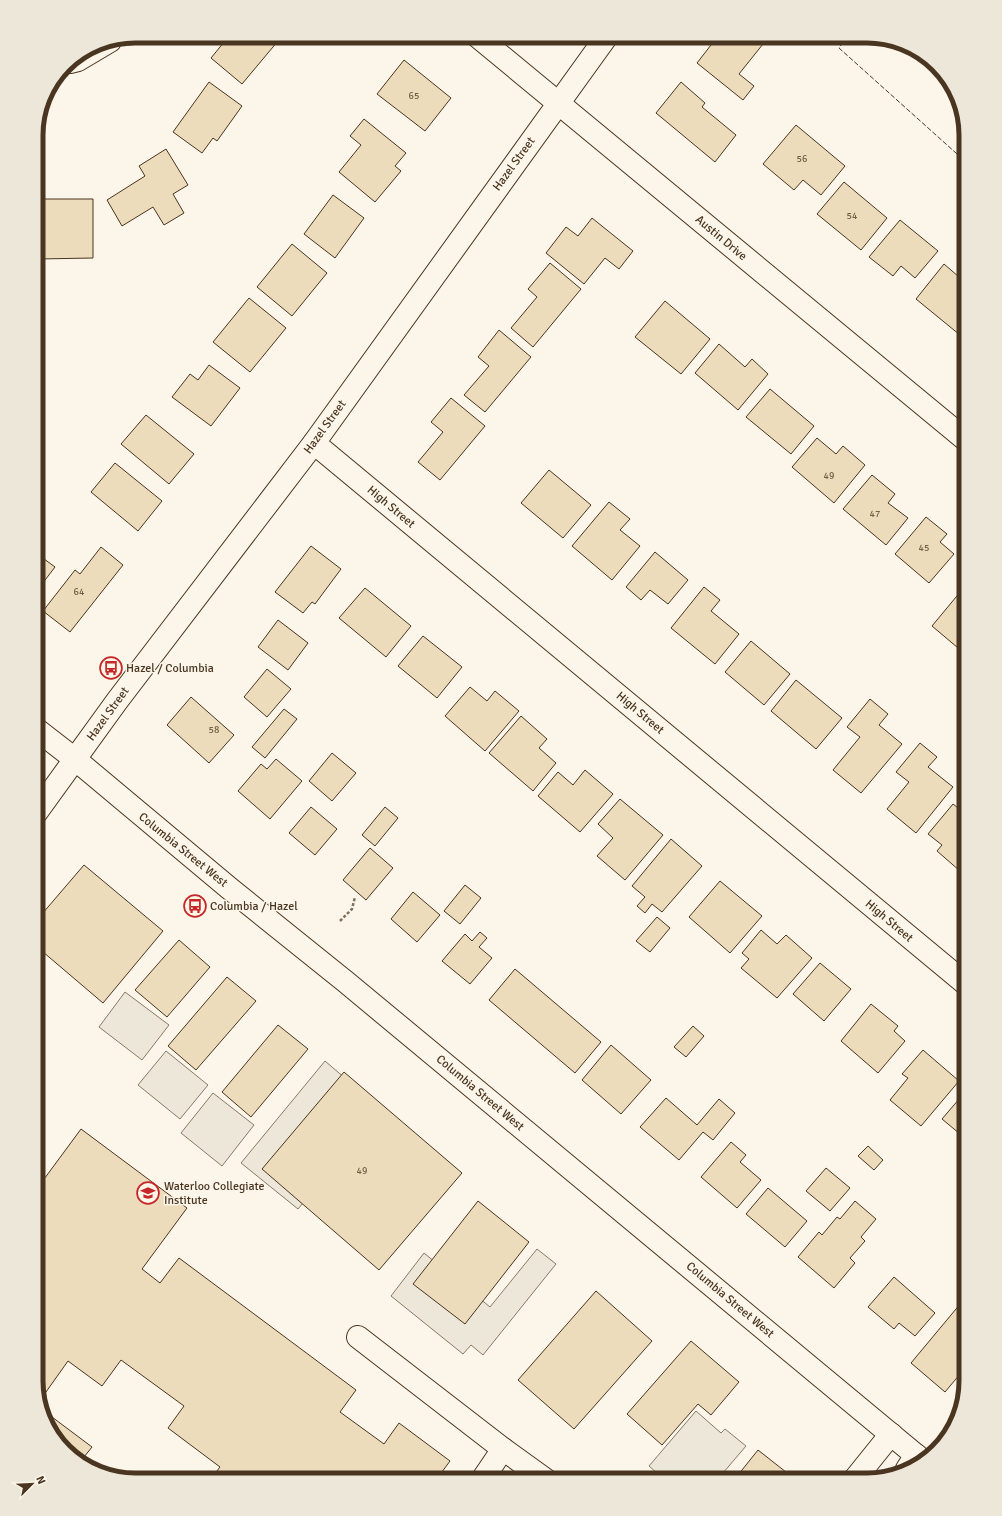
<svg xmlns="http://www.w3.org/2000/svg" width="1002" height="1516" font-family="Signika,sans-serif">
<rect width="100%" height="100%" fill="#fbf6e9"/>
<!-- parking -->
<g fill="#ede7d9" stroke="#887966">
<path d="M 125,992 L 169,1025 L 142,1060 L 99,1027 Z"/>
<path d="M 166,1051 L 208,1085 L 180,1119 L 138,1085 Z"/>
<path d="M 325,1061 L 381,1109 L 298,1209 L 241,1163 Z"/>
<path d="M 213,1093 L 254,1125 L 222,1166 L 181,1133 Z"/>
<path d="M 537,1249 L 556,1264 L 483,1355 L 471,1345 L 463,1354 L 391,1296 L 424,1253 L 490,1307 Z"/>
<path d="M 696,1411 L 721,1433 L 725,1429 L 746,1446 L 717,1480 L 665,1480 L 649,1466 Z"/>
</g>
<!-- building -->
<g fill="#ecdcbc" stroke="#4a3520">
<path d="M 229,36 L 272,36 L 278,41 L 242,84 L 211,58 Z"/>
<path d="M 718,36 L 754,36 L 763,44 L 739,74 L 754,86 L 743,100 L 697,63 Z"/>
<path d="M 404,60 L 451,98 L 425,131 L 377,94 Z"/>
<path d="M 209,82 L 242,106 L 217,141 L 213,138 L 202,153 L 173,132 Z"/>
<path d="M 681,82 L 705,103 L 702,107 L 736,135 L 715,162 L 656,113 Z"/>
<path d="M 364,119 L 406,153 L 395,166 L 401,171 L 375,202 L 339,172 L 361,145 L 350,136 Z"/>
<path d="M 796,125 L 845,166 L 821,195 L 803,180 L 794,190 L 763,164 Z"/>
<path d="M 166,149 L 188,185 L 173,194 L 184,213 L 164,225 L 153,207 L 122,226 L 107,200 L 145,176 L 139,166 Z"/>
<path d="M 844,182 L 887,218 L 861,250 L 817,214 Z"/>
<path d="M 333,195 L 364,218 L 335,258 L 304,234 Z"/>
<path d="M 38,199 L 93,199 L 93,258 L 38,259 Z"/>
<path d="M 592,218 L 633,251 L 619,269 L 605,258 L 584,284 L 546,253 L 566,227 L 578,236 Z"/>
<path d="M 900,220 L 938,251 L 915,278 L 901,266 L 893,276 L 869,257 Z"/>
<path d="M 292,244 L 327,273 L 292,316 L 257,287 Z"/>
<path d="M 550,263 L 581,289 L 533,347 L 511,328 L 537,297 L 528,289 Z"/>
<path d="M 944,264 L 966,283 L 966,327 L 960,335 L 916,299 Z"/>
<path d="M 249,298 L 286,328 L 250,372 L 213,342 Z"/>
<path d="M 665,301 L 710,339 L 681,374 L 635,337 Z"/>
<path d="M 499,330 L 531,357 L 485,412 L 464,395 L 489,366 L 478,357 Z"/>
<path d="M 719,344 L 745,367 L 752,359 L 768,374 L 738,410 L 695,373 Z"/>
<path d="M 209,365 L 240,388 L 211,426 L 172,397 L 190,374 L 198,380 Z"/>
<path d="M 770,389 L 814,426 L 791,454 L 746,417 Z"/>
<path d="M 451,398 L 485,426 L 440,480 L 418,462 L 443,432 L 431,422 Z"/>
<path d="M 146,415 L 194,454 L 169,484 L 121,444 Z"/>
<path d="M 817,438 L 836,454 L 843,446 L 865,465 L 834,503 L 792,467 Z"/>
<path d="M 115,463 L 162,501 L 138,531 L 91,492 Z"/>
<path d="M 549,470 L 591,505 L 563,538 L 521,503 Z"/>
<path d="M 872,475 L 895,494 L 888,503 L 908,518 L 886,545 L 843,509 Z"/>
<path d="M 609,502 L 630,519 L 620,530 L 640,546 L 612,580 L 572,546 Z"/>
<path d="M 926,517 L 947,534 L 940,542 L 954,554 L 929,583 L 895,554 Z"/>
<path d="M 311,546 L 341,569 L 315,604 L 312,602 L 303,613 L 275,592 Z"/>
<path d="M 101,547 L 123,565 L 70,632 L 43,611 L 75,570 L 80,574 Z"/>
<path d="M 655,552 L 688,580 L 668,604 L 650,590 L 641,600 L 626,587 Z"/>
<path d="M 36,553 L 55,567 L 36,592 Z"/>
<path d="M 966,585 L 966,651 L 964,653 L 932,626 Z"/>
<path d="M 704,587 L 720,600 L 711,611 L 739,634 L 715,664 L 671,628 Z"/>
<path d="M 365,588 L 411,626 L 386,657 L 339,618 Z"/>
<path d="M 278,620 L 308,643 L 288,670 L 258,647 Z"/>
<path d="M 423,636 L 462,667 L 437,698 L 398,666 Z"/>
<path d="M 751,641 L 790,674 L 764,705 L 725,672 Z"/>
<path d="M 267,669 L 291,689 L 267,717 L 244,697 Z"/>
<path d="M 796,680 L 842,718 L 816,749 L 771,711 Z"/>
<path d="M 470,687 L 487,701 L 495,691 L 519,711 L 485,751 L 445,716 Z"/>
<path d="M 191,697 L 234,735 L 209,763 L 167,725 Z"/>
<path d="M 870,699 L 888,714 L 879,725 L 902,744 L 861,793 L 833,770 L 860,737 L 847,727 Z"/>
<path d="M 284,709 L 297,719 L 265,758 L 252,747 Z"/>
<path d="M 521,716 L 547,739 L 539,748 L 556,763 L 533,791 L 489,753 Z"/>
<path d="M 920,743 L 937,757 L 928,767 L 953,787 L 916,833 L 887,809 L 909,782 L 896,772 Z"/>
<path d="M 332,753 L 356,773 L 332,801 L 309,781 Z"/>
<path d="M 276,759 L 302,781 L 270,819 L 238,791 L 261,764 L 267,769 Z"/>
<path d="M 585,770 L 613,794 L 580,832 L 538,796 L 558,772 L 573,785 Z"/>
<path d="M 620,799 L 663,835 L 625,880 L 597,856 L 613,838 L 598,824 Z"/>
<path d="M 953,804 L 966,814 L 966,864 L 960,871 L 937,851 L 942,845 L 928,834 Z"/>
<path d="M 311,807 L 337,829 L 315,855 L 289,833 Z"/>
<path d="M 385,807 L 398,818 L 375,846 L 362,835 Z"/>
<path d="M 671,839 L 702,866 L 662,912 L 652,904 L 645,913 L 637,906 L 645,897 L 632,886 Z"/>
<path d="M 370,848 L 393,868 L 366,900 L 343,880 Z"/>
<path d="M 84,865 L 163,931 L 103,1003 L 36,946 L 36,921 Z"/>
<path d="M 720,881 L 762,916 L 730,953 L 689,917 Z"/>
<path d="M 465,885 L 481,898 L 460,924 L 444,911 Z"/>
<path d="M 413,892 L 440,915 L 417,942 L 391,919 Z"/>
<path d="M 657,917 L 670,928 L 650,952 L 636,941 Z"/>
<path d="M 761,930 L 777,944 L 786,935 L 812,958 L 777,998 L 741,968 L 749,959 L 742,953 Z"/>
<path d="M 480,932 L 487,938 L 479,947 L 492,958 L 470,984 L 442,961 L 465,934 L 472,941 Z"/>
<path d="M 179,940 L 210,967 L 167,1017 L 135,990 Z"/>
<path d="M 820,963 L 851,989 L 824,1021 L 793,994 Z"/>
<path d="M 515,969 L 601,1042 L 575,1073 L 489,1000 Z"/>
<path d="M 227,977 L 256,1001 L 196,1070 L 168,1046 Z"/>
<path d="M 871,1004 L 898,1026 L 894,1031 L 905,1041 L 878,1073 L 841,1041 Z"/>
<path d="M 278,1025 L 308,1049 L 251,1117 L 222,1092 Z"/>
<path d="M 693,1026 L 704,1036 L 686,1057 L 674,1047 Z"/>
<path d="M 611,1045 L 651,1080 L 621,1114 L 582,1080 Z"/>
<path d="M 923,1050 L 959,1081 L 921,1126 L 890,1100 L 908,1078 L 902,1074 Z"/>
<path d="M 344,1072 L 462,1173 L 379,1270 L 262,1169 Z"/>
<path d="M 966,1091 L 966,1139 L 942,1119 Z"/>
<path d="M 666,1098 L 697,1125 L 719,1099 L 735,1113 L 713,1140 L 703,1132 L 679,1160 L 640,1127 Z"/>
<path d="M 81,1129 L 187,1208 L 142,1269 L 160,1283 L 179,1258 L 356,1390 L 340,1412 L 384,1444 L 399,1423 L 450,1461 L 436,1480 L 210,1480 L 220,1467 L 168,1428 L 184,1406 L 121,1360 L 102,1386 L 68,1361 L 41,1399 L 36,1381 L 36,1190 Z"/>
<path d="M 731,1142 L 746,1155 L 740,1162 L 761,1180 L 737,1208 L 701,1177 Z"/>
<path d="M 868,1146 L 883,1160 L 874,1170 L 858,1156 Z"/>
<path d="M 826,1168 L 850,1188 L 830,1211 L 806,1191 Z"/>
<path d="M 768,1188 L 807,1221 L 785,1247 L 746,1214 Z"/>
<path d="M 478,1201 L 529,1242 L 465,1324 L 413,1284 Z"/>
<path d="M 855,1201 L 876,1219 L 861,1237 L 865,1241 L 850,1258 L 855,1263 L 834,1288 L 798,1257 L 819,1232 L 822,1235 L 837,1217 L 840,1219 Z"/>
<path d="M 894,1277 L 935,1313 L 915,1336 L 899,1323 L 894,1329 L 868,1307 Z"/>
<path d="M 596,1291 L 652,1341 L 574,1429 L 518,1380 Z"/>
<path d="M 966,1297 L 966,1367 L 945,1392 L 911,1363 Z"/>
<path d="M 691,1341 L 739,1382 L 711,1415 L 698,1404 L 662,1445 L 627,1414 Z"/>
<path d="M 44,1411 L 92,1447 L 80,1462 L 49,1430 Z"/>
<path d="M 758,1450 L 791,1476 L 788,1480 L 734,1480 Z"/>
</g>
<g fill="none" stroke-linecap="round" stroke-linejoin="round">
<!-- minor casing -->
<g stroke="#4a3520" stroke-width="24">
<g id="minor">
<path d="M 477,36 L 966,440"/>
<path d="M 70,62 L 78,60 L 110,41"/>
<path d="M 314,443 L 966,984"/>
<path d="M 36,813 L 117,701 L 314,443 L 607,36"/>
<path d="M 358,1337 L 503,1449 L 546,1480"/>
<path d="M 907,1469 L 916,1455"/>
<path d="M 482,1480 L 503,1449"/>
<path d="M 854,1480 L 891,1434"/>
</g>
</g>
<!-- major casing -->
<g stroke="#4a3520" stroke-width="24">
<path id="major" d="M 36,729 L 76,760 L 229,888 L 346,982 L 923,1461"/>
</g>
<!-- path -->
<path stroke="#7f6f5c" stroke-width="2.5" stroke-dasharray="3 2" stroke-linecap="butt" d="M 340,921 L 352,909 L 355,897"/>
<!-- minor -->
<use href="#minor" stroke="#fbf6e9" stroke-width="22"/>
<!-- major -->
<use href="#major" stroke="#fbf6e9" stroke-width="22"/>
<!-- fence -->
<path stroke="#4a3520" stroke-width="1" stroke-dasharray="5 2" stroke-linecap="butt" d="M 847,36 L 839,48 L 966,162"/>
</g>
<!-- icons -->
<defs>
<g id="bus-ring" transform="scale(1.15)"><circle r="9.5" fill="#fbf6e9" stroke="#c62828" stroke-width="1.5"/><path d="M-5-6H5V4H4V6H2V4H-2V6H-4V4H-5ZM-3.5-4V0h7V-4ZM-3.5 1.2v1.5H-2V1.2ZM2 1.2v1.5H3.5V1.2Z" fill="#c62828"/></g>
<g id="school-ring" transform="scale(1.15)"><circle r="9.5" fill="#fbf6e9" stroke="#c62828" stroke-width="1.5"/><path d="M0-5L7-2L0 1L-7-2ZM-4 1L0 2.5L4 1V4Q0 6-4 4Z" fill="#c62828"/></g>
</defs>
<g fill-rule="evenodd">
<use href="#bus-ring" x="111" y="668"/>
<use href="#bus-ring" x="195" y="906"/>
<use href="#school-ring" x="148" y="1193"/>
</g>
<g text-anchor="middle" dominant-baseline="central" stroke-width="3" stroke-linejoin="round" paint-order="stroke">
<!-- number labels -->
<g font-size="10" fill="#725f47">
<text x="414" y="96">65</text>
<text x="802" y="159">56</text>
<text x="852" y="216">54</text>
<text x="829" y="476">49</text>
<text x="875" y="514">47</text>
<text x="924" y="548">45</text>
<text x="79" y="592">64</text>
<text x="214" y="730">58</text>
<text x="362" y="1171">49</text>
</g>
<!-- street labels -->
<g font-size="12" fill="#4a3520" stroke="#fbf6e9">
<text transform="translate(514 164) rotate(-54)">Hazel Street</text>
<text transform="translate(721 238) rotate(40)">Austin Drive</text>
<text transform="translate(325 427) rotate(-54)">Hazel Street</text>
<text transform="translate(391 507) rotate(40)">High Street</text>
<text transform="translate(640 713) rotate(40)">High Street</text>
<text transform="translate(108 714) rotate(-54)">Hazel Street</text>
<text transform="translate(183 850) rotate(39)">Columbia Street West</text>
<text transform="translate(889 921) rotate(40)">High Street</text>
<text transform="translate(480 1093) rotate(40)">Columbia Street West</text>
<text transform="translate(730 1300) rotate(40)">Columbia Street West</text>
</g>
<!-- poi labels -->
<g font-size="12" fill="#4a3520" stroke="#fbf6e9" text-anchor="start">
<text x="126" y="668">Hazel / Columbia</text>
<text x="210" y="906">Columbia / Hazel</text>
<text x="164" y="1186">Waterloo Collegiate<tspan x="164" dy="14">Institute</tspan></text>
</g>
</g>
<!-- crop -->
<path d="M0 0H1002V1516H0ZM135 43H867A92 92 0 0 1 959 135V1381A92 92 0 0 1 867 1473H135A92 92 0 0 1 43 1381V135A92 92 0 0 1 135 43Z" fill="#ede7d9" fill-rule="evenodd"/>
<path fill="none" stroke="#4a3520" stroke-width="5" d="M135 43H867A92 92 0 0 1 959 135V1381A92 92 0 0 1 867 1473H135A92 92 0 0 1 43 1381V135A92 92 0 0 1 135 43Z"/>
<!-- north arrow -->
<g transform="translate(32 1484) rotate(66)" stroke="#fbf6e9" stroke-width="3" paint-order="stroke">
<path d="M0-3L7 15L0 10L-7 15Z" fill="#4a3520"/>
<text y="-6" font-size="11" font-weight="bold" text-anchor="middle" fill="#4a3520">N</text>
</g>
</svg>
